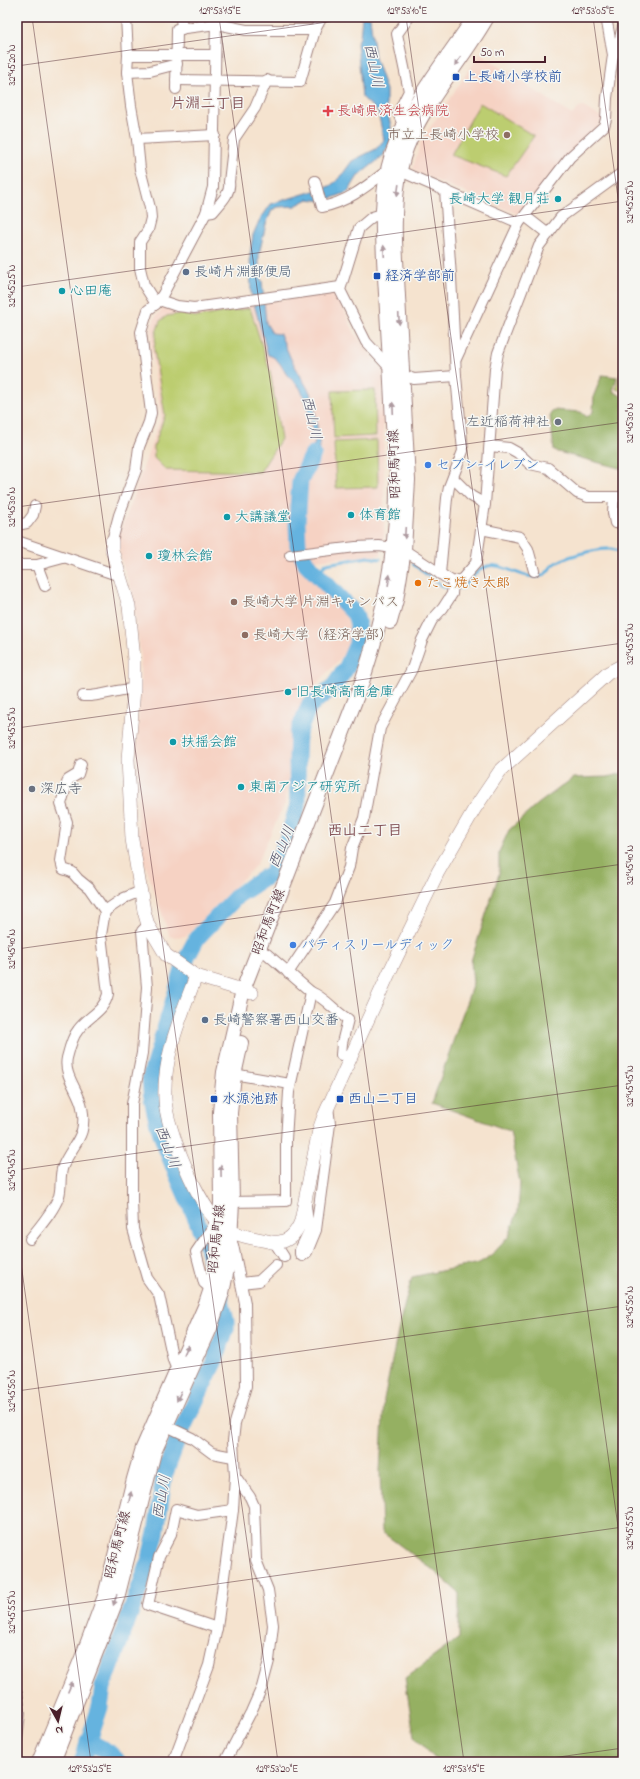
<svg xmlns="http://www.w3.org/2000/svg" width="640" height="1779" font-family="'Indie Flower','Klee One',sans-serif">
<rect width="100%" height="100%" fill="#f6f6f2"/>
<filter id="ink" filterUnits="userSpaceOnUse"><feTurbulence type="fractalNoise" baseFrequency=".025" numOctaves="2"/><feDisplacementMap in="SourceGraphic" scale="8" xChannelSelector="R" yChannelSelector="G"/><feConvolveMatrix kernelMatrix="1 2 1 2 8 2 1 2 1" color-interpolation-filters="sRGB"/></filter>
<filter id="wash" filterUnits="userSpaceOnUse"><feTurbulence type="fractalNoise" baseFrequency=".012" numOctaves="4" result="noise"/><feDisplacementMap in="SourceGraphic" scale="16" xChannelSelector="R" yChannelSelector="G"/><feGaussianBlur stdDeviation="0.9" result="paint"/><feColorMatrix in="noise" values="0 0 0 0 0 0 0 0 0 0 0 0 0 0 0 0 0 1.4 0 .05"/><feComposite in="paint" operator="in"/></filter>
<g filter="url(#wash)">
<rect width="100%" height="100%" fill="#f5e3cf"/>
<!-- built -->
<g fill="#f6d2c3">
<path d="M 480,54 L 572,115 L 581,106 L 603,118 L 596,129 L 520,215 L 420,174 L 413,168 L 421,141 Z"/>
<path d="M 336,292 L 355,334 L 383,371 L 384,534 L 381,555 L 298,561 L 347,617 L 351,640 L 347,651 L 309,692 L 295,723 L 285,803 L 256,865 L 186,936 L 170,937 L 138,844 L 137,755 L 141,657 L 131,588 L 122,563 L 119,550 L 119,536 L 161,417 L 151,347 L 152,327 L 155,317 L 164,308 L 194,313 Z"/>
</g>
<!-- green -->
<g fill="#bccd70" stroke="#83764e">
<path d="M 480,103 L 534,136 L 506,176 L 451,155 Z"/>
<path d="M 250,308 L 270,371 L 281,439 L 260,472 L 166,470 L 154,458 L 154,446 L 165,415 L 154,350 L 156,333 L 160,321 L 167,316 L 179,314 L 198,317 Z"/>
<path d="M 623,363 L 623,391 L 616,389 Z"/>
<path d="M 375,390 L 376,436 L 334,438 L 332,391 Z"/>
<path d="M 377,440 L 378,487 L 336,488 L 334,442 Z"/>
</g>
<!-- forest -->
<g fill="#95b062" stroke="#706846">
<path d="M 602,375 L 617,377 L 613,391 L 623,397 L 623,469 L 554,451 L 550,415 L 553,410 L 581,412 L 587,417 L 593,412 L 594,395 Z"/>
<path d="M 623,773 L 623,1762 L 438,1762 L 414,1736 L 405,1678 L 459,1638 L 459,1593 L 432,1569 L 382,1532 L 380,1471 L 384,1399 L 400,1322 L 412,1277 L 479,1263 L 492,1255 L 509,1236 L 518,1211 L 520,1183 L 510,1131 L 432,1103 L 473,983 L 471,961 L 499,874 L 499,852 L 509,830 L 538,804 L 573,778 L 608,777 Z"/>
</g>
<!-- water -->
<path fill="#65b3df" stroke="#586985" d="M 362,17 L 370,17 L 375,58 L 386,90 L 386,108 L 391,126 L 391,141 L 383,156 L 358,176 L 348,192 L 324,201 L 308,199 L 295,206 L 278,207 L 272,210 L 266,224 L 259,254 L 259,276 L 262,281 L 266,323 L 272,333 L 280,334 L 291,359 L 313,398 L 320,448 L 307,476 L 298,474 L 303,462 L 315,443 C 312,425 308,405 300,388 C 296,382 288,378 285,372 C 281,365 277,357 268,355 L 251,293 L 250,254 L 253,235 L 259,221 L 271,204 L 330,186 L 339,179 L 352,161 L 376,149 L 384,140 L 378,112 L 362,97 L 357,42 L 360,38 Z"/>
<g fill="none" stroke-linecap="round" stroke-linejoin="round">
<!-- stream -->
<g stroke="#65b3df" stroke-width="3">
<path d="M 413,564 L 443,587 L 463,588 C 470,579 476,570 488,566 C 501,562 525,581 541,576 C 547,575 548,570 552,566 C 561,557 598,548 611,549 C 615,550 619,551 623,552"/>
<path d="M 316,574 L 326,564 L 368,557 L 380,559"/>
</g>
<!-- river -->
<g stroke="#65b3df" stroke-width="17">
<path d="M 88,1741 L 112,1754 L 118,1762"/>
<path d="M 82,1762 L 100,1707 L 103,1687 L 149,1562 L 156,1533 L 164,1476 L 178,1438 L 215,1360 L 226,1328 L 226,1321 C 220,1297 215,1271 207,1247 C 188,1191 153,1138 150,1078 L 187,957 L 197,938 L 238,895 L 272,873 L 288,838 L 298,805 L 297,760 L 298,733 L 309,706 L 334,686 L 347,667 L 357,644 L 358,625 L 355,614 L 306,563 L 298,545 L 297,523 L 300,481 L 313,454"/>
</g>
</g>
</g>
<g filter="url(#ink)">
<g fill="none" stroke-linecap="round" stroke-linejoin="round">
<!-- minor casing -->
<g stroke="#a0817d" stroke-width="12">
<g id="minor">
<path d="M 126,17 L 128,55 L 127,72 L 131,106 L 137,139 L 140,169 L 150,208 L 151,218 L 148,230 L 140,242 L 140,268 L 144,285 L 156,304"/>
<path d="M 181,17 L 182,29"/>
<path d="M 128,55 L 215,55"/>
<path d="M 613,55 L 617,51 L 623,26"/>
<path d="M 127,72 L 150,71 L 177,64"/>
<path d="M 176,80 L 300,82 L 315,30 L 322,17"/>
<path d="M 176,89 L 177,29 L 217,24 L 246,30 L 315,30"/>
<path d="M 404,127 L 398,113 L 409,91 L 397,34 L 409,17"/>
<path d="M 137,139 L 215,135"/>
<path d="M 315,181 L 322,207 C 348,202 367,186 388,170 L 400,171 L 519,223"/>
<path d="M 389,212 L 372,217 L 359,228 L 340,290 L 366,342 L 390,368 L 402,375 L 414,379 L 456,376"/>
<path d="M 206,213 L 213,212 C 220,203 231,194 229,182 L 234,139 L 255,108 L 267,80"/>
<path d="M 525,216 L 548,234"/>
<path d="M 159,300 L 177,306 L 194,308 L 340,287"/>
<path d="M 456,359 L 519,223 L 570,157 L 604,126 L 606,119 L 607,98 L 613,55 L 606,17"/>
<path d="M 490,446 L 509,448 L 518,453 L 530,464 L 548,468 L 577,493 L 588,497 L 623,497"/>
<path d="M 453,478 L 471,496 L 485,504"/>
<path d="M 614,497 L 613,513 L 615,523"/>
<path d="M 17,525 L 27,523 L 33,515 L 35,506"/>
<path d="M 481,529 L 520,537 L 528,549 L 534,571"/>
<path d="M 17,541 L 120,576"/>
<path d="M 112,541 L 119,515 L 136,470 L 139,447 L 149,422 L 151,413 L 141,332 L 148,310 L 156,304 L 163,294 L 206,213 L 213,187 L 216,17"/>
<path d="M 290,555 L 356,547 L 379,546 L 394,548 L 404,550 L 453,582 L 462,579 L 476,563 L 485,504 L 495,369 L 498,353 L 539,246 L 561,217 L 623,172"/>
<path d="M 17,565 L 37,565 L 63,558"/>
<path d="M 37,565 L 45,586"/>
<path d="M 440,574 L 447,498 L 449,487 L 463,451 L 456,376 L 451,277 L 445,190"/>
<path d="M 83,696 C 101,697 116,689 134,689"/>
<path d="M 105,911 L 124,898 L 141,891"/>
<path d="M 148,925 L 142,931 L 147,987 L 142,1053 L 132,1104 L 132,1201 L 133,1229 L 147,1278 L 159,1295 L 173,1360 L 175,1365 L 182,1371"/>
<path d="M 288,973 L 335,903 L 349,867 L 352,848 L 364,818 L 380,728 L 412,669 L 422,640 L 432,620 L 443,608 L 452,594 L 453,582"/>
<path d="M 311,992 C 326,998 335,1012 348,1019 L 342,1043 L 341,1055"/>
<path d="M 228,1073 L 290,1084"/>
<path d="M 227,1202 L 286,1201 L 286,1140 L 289,1092 L 311,992 L 267,954 L 259,950"/>
<path d="M 306,1206 L 309,1231 L 300,1250 L 300,1254 L 302,1256 L 307,1252 L 316,1230 L 330,1124 L 328,1106"/>
<path d="M 30,1239 C 40,1226 53,1212 59,1196 C 62,1186 59,1176 63,1166 C 73,1143 88,1137 82,1107 C 79,1091 63,1075 67,1058 C 69,1050 72,1037 78,1030 C 88,1016 104,1012 108,994 L 101,935 L 105,911 L 89,888 L 78,879 L 72,872 L 63,869 L 61,861 L 67,822 L 61,804 L 68,780 L 78,774 L 81,764"/>
<path d="M 275,1243 L 284,1257"/>
<path d="M 241,1283 L 259,1281 L 276,1265"/>
<path d="M 211,1289 L 204,1283 L 196,1252 L 212,1229 L 216,1218"/>
<path d="M 160,1423 L 192,1438 L 212,1453 L 233,1457"/>
<path d="M 217,1628 L 148,1605 L 159,1557 L 171,1534 L 176,1509 L 197,1515 L 233,1510"/>
<path d="M 17,1693 L 20,1713 L 17,1739"/>
<path d="M 173,1762 L 209,1665 L 217,1628 L 233,1510 L 235,1476 L 233,1441 L 235,1423 L 246,1386 L 245,1303 L 233,1245"/>
<path d="M 225,1762 L 251,1712 L 262,1687 L 269,1661 L 273,1625 L 268,1590 L 256,1560 L 254,1506 L 250,1497 L 235,1476"/>
</g>
</g>
<!-- tertiary casing -->
<g stroke="#a0817d" stroke-width="14">
<g id="tertiary">
<path d="M 112,541 L 112,550 L 129,606 L 134,660 L 134,689 L 128,759 L 132,839 L 144,911 L 148,925 L 166,955 L 196,976 L 252,993"/>
<path d="M 196,976 C 181,1016 163,1056 165,1099 C 166,1128 199,1207 221,1225 C 233,1235 252,1238 267,1241 C 284,1246 295,1237 301,1221 L 319,1130 L 324,1116 L 389,973 L 438,872 L 475,808 L 500,771 L 608,673 L 623,665"/>
</g>
</g>
<!-- secondary casing -->
<g stroke="#a0817d" stroke-width="16">
<g id="secondary">
<path d="M 390,622 L 396,600 L 404,550 L 408,480 L 395,241 C 394,208 396,169 410,139 C 430,95 463,59 487,17"/>
<path d="M 39,1762 L 82,1658 L 105,1596 L 134,1479 L 143,1448 L 206,1304 L 211,1289 L 218,1252 L 218,1234 L 220,1224 L 221,1202 L 220,1112 L 224,1072 L 243,990 L 361,685 C 383,618 398,551 397,480 C 397,461 394,442 393,424 C 391,375 388,326 385,277 C 383,237 379,194 392,155 C 408,106 446,60 475,17"/>
<path d="M 53,1762 L 117,1598 L 154,1452 L 210,1328 L 222,1293 L 229,1259 L 232,1202 L 230,1113 L 234,1075 L 241,1043"/>
</g>
</g>
<!-- minor -->
<use href="#minor" stroke="#fff" stroke-width="10"/>
<!-- tertiary -->
<use href="#tertiary" stroke="#fff" stroke-width="13"/>
<!-- secondary -->
<use href="#secondary" stroke="#fff" stroke-width="14"/>
</g>
<!-- one-way arrows -->
<defs><path id="oneway-solid" d="M-6-.8H1V-3.2L6.5 0L1 3.2V.8H-6Z"/></defs>
<g fill="#ae9aa0">
<use href="#oneway-solid" transform="translate(458 61) rotate(125)"/>
<use href="#oneway-solid" transform="translate(398 190) rotate(98)"/>
<use href="#oneway-solid" transform="translate(384 251) rotate(-93)"/>
<use href="#oneway-solid" transform="translate(399 319) rotate(87)"/>
<use href="#oneway-solid" transform="translate(393 408) rotate(-93)"/>
<use href="#oneway-solid" transform="translate(405 533) rotate(93)"/>
<use href="#oneway-solid" transform="translate(389 580) rotate(-81)"/>
<use href="#oneway-solid" transform="translate(221 1171) rotate(-91)"/>
<use href="#oneway-solid" transform="translate(186 1350) rotate(-67)"/>
<use href="#oneway-solid" transform="translate(179 1396) rotate(114)"/>
<use href="#oneway-solid" transform="translate(130 1497) rotate(-78)"/>
<use href="#oneway-solid" transform="translate(115 1600) rotate(108)"/>
<use href="#oneway-solid" transform="translate(70 1687) rotate(-67)"/>
</g>
</g>
<!-- ticks -->
<path fill="none" stroke="#4a1f2b" stroke-width="1" stroke-opacity="0.45" d="M 32,17 L 278,1762M 219,17 L 464,1762M 406,17 L 623,1562M 593,17 L 623,234M 17,66 L 363,17M 17,287 L 623,201M 17,507 L 623,422M 17,728 L 623,643M 17,949 L 623,864M 17,1170 L 623,1085M 17,1235 L 91,1762M 17,1391 L 623,1306M 17,1612 L 623,1527M 523,1762 L 623,1748"/>
<!-- markers -->
<g fill="#1a4fb4" stroke="#f6f6f2" stroke-width="1.5">
<rect x="452" y="73" width="8" height="8" rx="2"/>
<rect x="373" y="272" width="8" height="8" rx="2"/>
<rect x="210" y="1095" width="8" height="8" rx="2"/>
<rect x="336" y="1095" width="8" height="8" rx="2"/>
</g>
<path fill="#e0444e" stroke="#f6f6f2" stroke-width="1.5" d="M326 105h4v4h4v4h-4v4h-4v-4h-4v-4h4z"/>
<g fill="#8d6e63" stroke="#f6f6f2" stroke-width="1.5">
<circle cx="507" cy="135" r="4"/>
<circle cx="234" cy="602" r="4"/>
<circle cx="245" cy="635" r="4"/>
</g>
<g fill="#0f9aa8" stroke="#f6f6f2" stroke-width="1.5">
<circle cx="558" cy="199" r="4"/>
<circle cx="62" cy="291" r="4"/>
<circle cx="351" cy="515" r="4"/>
<circle cx="227" cy="517" r="4"/>
<circle cx="149" cy="556" r="4"/>
<circle cx="288" cy="692" r="4"/>
<circle cx="173" cy="742" r="4"/>
<circle cx="241" cy="787" r="4"/>
</g>
<g fill="#5c6f8a" stroke="#f6f6f2" stroke-width="1.5">
<circle cx="186" cy="272" r="4"/>
<circle cx="205" cy="1020" r="4"/>
</g>
<g fill="#6b7280" stroke="#f6f6f2" stroke-width="1.5">
<circle cx="558" cy="422" r="4"/>
<circle cx="32" cy="789" r="4"/>
</g>
<g fill="#3f7fe0" stroke="#f6f6f2" stroke-width="1.5">
<circle cx="428" cy="465" r="4"/>
<circle cx="293" cy="945" r="4"/>
</g>
<circle fill="#e8710a" stroke="#f6f6f2" stroke-width="1.5" cx="418" cy="583" r="4"/>
<g text-anchor="middle" dominant-baseline="central" stroke-width="3" stroke-linejoin="round" paint-order="stroke">
<!-- transit labels -->
<g font-size="14" fill="#164399" stroke="#f6f6f2" text-anchor="start">
<text x="464" y="77">上長崎小学校前</text>
<text x="385" y="276">経済学部前</text>
<text x="222" y="1099">水源池跡</text>
<text x="348" y="1099">西山二丁目</text>
</g>
<!-- health labels -->
<g font-size="14" fill="#be3a42" stroke="#f6f6f2" text-anchor="start">
<text x="337" y="111">長崎県済生会病院</text>
</g>
<!-- education labels -->
<g font-size="14" fill="#785e54" stroke="#f6f6f2" text-anchor="start">
<text x="499" y="135" text-anchor="end">市立上長崎小学校</text>
<text x="242" y="602">長崎大学 片淵キャンパス</text>
<text x="253" y="635">長崎大学（経済学部）</text>
</g>
<!-- culture labels -->
<g font-size="14" fill="#0d838f" stroke="#f6f6f2" text-anchor="start">
<text x="550" y="199" text-anchor="end">長崎大学 観月荘</text>
<text x="70" y="291">心田庵</text>
<text x="359" y="515">体育館</text>
<text x="235" y="517">大講議堂</text>
<text x="157" y="556">瓊林会館</text>
<text x="296" y="692">旧長崎高商倉庫</text>
<text x="181" y="742">扶揺会館</text>
<text x="249" y="787">東南アジア研究所</text>
</g>
<!-- service labels -->
<g font-size="14" fill="#4e5e75" stroke="#f6f6f2" text-anchor="start">
<text x="194" y="272">長崎片淵郵便局</text>
<text x="213" y="1020">長崎警察署西山交番</text>
</g>
<!-- worship labels -->
<g font-size="14" fill="#5b616d" stroke="#f6f6f2" text-anchor="end">
<text x="550" y="422">左近稲荷神社</text>
<text x="40" y="789" text-anchor="start">深広寺</text>
</g>
<!-- street labels -->
<g font-size="14" fill="#4a1f2b" stroke="#f6f6f2">
<text transform="translate(395 464) rotate(-92)">昭和馬町線</text>
<text transform="translate(269 922) rotate(-69)">昭和馬町線</text>
<text transform="translate(217 1239) rotate(-84)">昭和馬町線</text>
<text transform="translate(118 1545) rotate(-76)">昭和馬町線</text>
</g>
<!-- shop labels -->
<g font-size="14" fill="#366cbe" stroke="#f6f6f2" text-anchor="start">
<text x="436" y="465">セブン-イレブン</text>
<text x="301" y="945">パティスリールディック</text>
</g>
<!-- food labels -->
<g font-size="14" fill="#c56008" stroke="#f6f6f2" text-anchor="start">
<text x="426" y="583">たこ焼き太郎</text>
</g>
<!-- water labels -->
<g font-size="15" font-style="italic" fill="#53536a" stroke="#f6f6f2">
<text transform="translate(373 66) rotate(78)">西山川</text>
<text transform="translate(311 418) rotate(77)">西山川</text>
<text transform="translate(282 847) rotate(-67)">西山川</text>
<text transform="translate(167 1147) rotate(69)">西山川</text>
<text transform="translate(162 1497) rotate(-80)">西山川</text>
</g>
<!-- neighbourhood labels -->
<g font-size="15" font-weight="bold" fill="#825055" stroke="#f6f6f2">
<text x="208" y="104">片淵二丁目</text>
<text x="365" y="831">西山二丁目</text>
</g>
</g>
<!-- margin -->
<rect width="640" height="1779" fill="none" stroke="#f6f6f2" stroke-width="44"/>
<!-- north arrow -->
<g transform="translate(58 1721) rotate(172)" stroke="#f6f6f2" stroke-width="3" paint-order="stroke">
<path d="M0-3L7 15L0 10L-7 15Z" fill="#4a1f2b"/>
<text y="-6" font-size="11" font-weight="bold" text-anchor="middle" fill="#4a1f2b">N</text>
</g>
<!-- scale -->
<path d="M474 56v6h71v-6" fill="none" stroke="#4a1f2b" stroke-width="2"/>
<text x="480" y="56" font-size="12" fill="#4a1f2b" stroke="#f6f6f2" stroke-width="3" paint-order="stroke">50 m</text>
<rect x="22" y="22" width="596" height="1735" fill="none" stroke="#4a1f2b" stroke-width="1.5"/>
<g font-size="10" text-anchor="middle" fill="#4a1f2b">
<text x="220" y="14">129°53'15"E</text>
<text x="407" y="14">129°53'10"E</text>
<text x="593" y="14">129°53'05"E</text>
<text transform="translate(11 65) rotate(-90)" y="4">32°45'20"N</text>
<text transform="translate(629 202) rotate(-90)" y="4">32°45'25"N</text>
<text transform="translate(11 286) rotate(-90)" y="4">32°45'25"N</text>
<text transform="translate(629 423) rotate(-90)" y="4">32°45'30"N</text>
<text transform="translate(11 507) rotate(-90)" y="4">32°45'30"N</text>
<text transform="translate(629 644) rotate(-90)" y="4">32°45'35"N</text>
<text transform="translate(11 728) rotate(-90)" y="4">32°45'35"N</text>
<text transform="translate(629 865) rotate(-90)" y="4">32°45'40"N</text>
<text transform="translate(11 949) rotate(-90)" y="4">32°45'40"N</text>
<text transform="translate(629 1086) rotate(-90)" y="4">32°45'45"N</text>
<text transform="translate(11 1170) rotate(-90)" y="4">32°45'45"N</text>
<text transform="translate(629 1307) rotate(-90)" y="4">32°45'50"N</text>
<text transform="translate(11 1391) rotate(-90)" y="4">32°45'50"N</text>
<text transform="translate(629 1528) rotate(-90)" y="4">32°45'55"N</text>
<text transform="translate(11 1612) rotate(-90)" y="4">32°45'55"N</text>
<text x="90" y="1772">129°53'25"E</text>
<text x="277" y="1772">129°53'20"E</text>
<text x="464" y="1772">129°53'15"E</text>
</g>
</svg>
